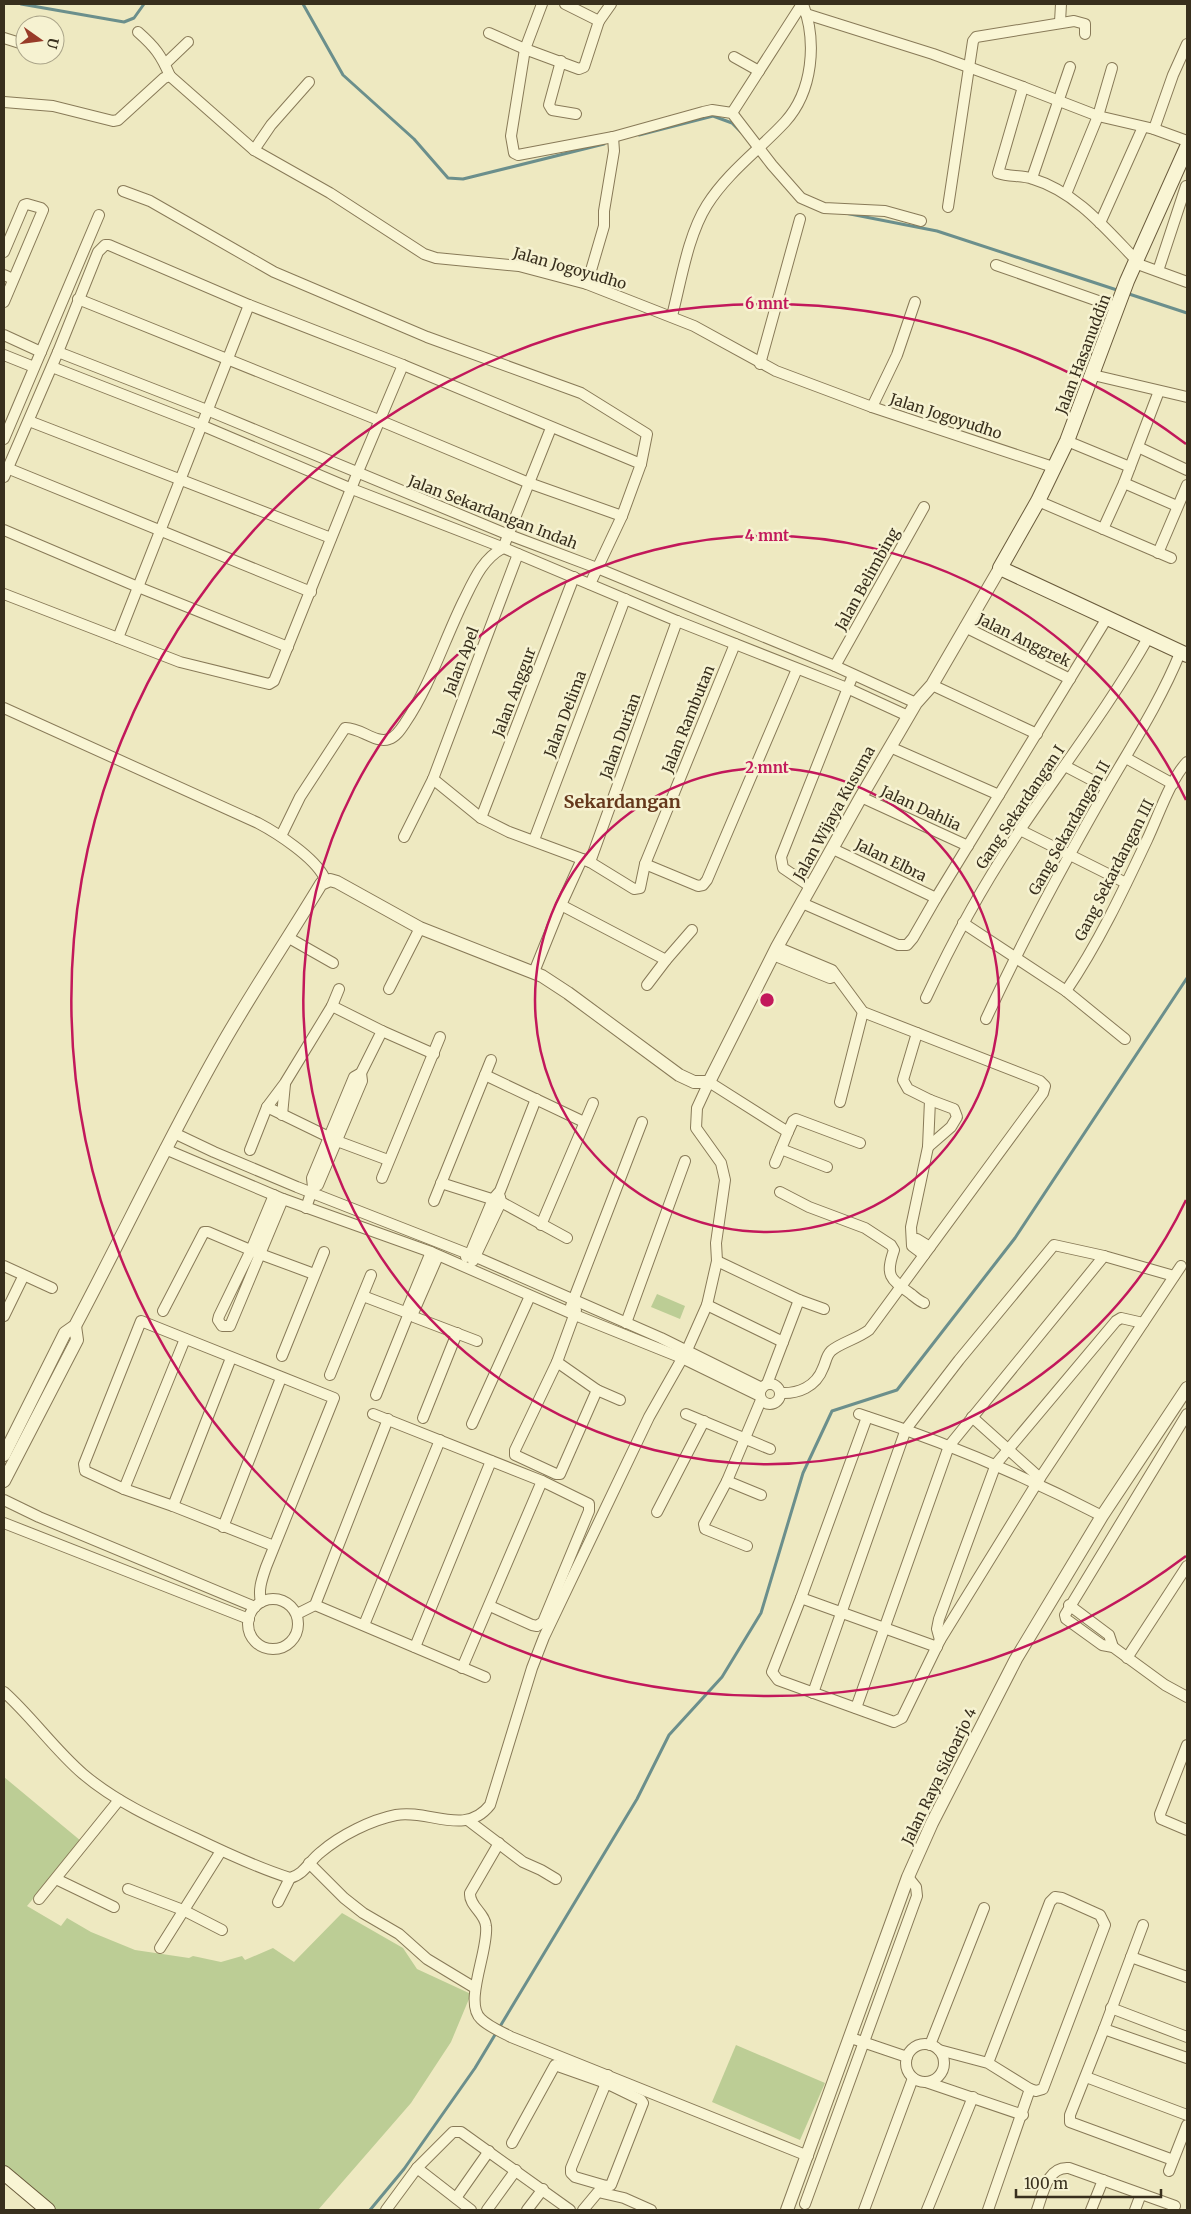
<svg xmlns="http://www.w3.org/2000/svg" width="1191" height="2214" font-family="Merriweather,serif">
<rect width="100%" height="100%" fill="#eee9c1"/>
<!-- grass -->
<g fill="#bccd95">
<path d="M 657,1294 L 685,1306 L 680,1319 L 651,1307 Z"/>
<path d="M 4,1777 L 81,1841 L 27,1906 L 61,1926 L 67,1918 L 91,1932 L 135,1950 L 189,1958 L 193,1956 L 221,1962 L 242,1956 L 245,1960 L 273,1948 L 294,1962 L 342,1913 L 403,1948 L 417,1969 L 471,1994 L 451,2042 L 411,2103 L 318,2210 L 56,2210 L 4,2165 Z"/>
<path d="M 736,2045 L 825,2083 L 800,2140 L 712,2102 Z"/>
</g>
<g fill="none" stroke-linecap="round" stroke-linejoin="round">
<!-- stream -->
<g stroke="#6b8f8c" stroke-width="3">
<path d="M 21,4 L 124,22 L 134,18 L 144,4"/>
<path d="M 303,4 L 343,75 L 414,139 L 448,178 L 463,179 L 604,144"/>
<path d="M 639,135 L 713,116 L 732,123 L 741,132"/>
<path d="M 845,213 L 937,231 L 1120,291"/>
<path d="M 1126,293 L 1187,313"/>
<path d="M 370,2210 L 404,2169 L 475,2068 L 637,1799 L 669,1735 L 722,1677 L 761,1613 L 803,1473 L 832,1411 L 897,1390 L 1015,1238 L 1187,978"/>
</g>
<!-- minor casing -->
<g stroke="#887a58" stroke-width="12">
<g id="minor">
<path d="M 565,4 L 599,21 L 584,67 L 579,69 L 525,49 L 511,136 L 514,153 L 518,155 L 613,137 L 703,112 L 712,110 L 732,113 L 772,165 L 801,198 L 824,208 L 885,211 L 921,221"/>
<path d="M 806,14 L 933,54 L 1023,87"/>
<path d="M 599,21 L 611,4"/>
<path d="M 1060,22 L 1061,4"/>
<path d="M 138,32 C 155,47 161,55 170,76"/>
<path d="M 489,33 L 525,49 L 542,4"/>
<path d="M 4,38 L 23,44"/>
<path d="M 734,57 L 759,71"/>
<path d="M 561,61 L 549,105 L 552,110 L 576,114"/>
<path d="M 165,64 L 188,42"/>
<path d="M 4,102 L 53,106 L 113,121 L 118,120 L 164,78 L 170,76 L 254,150 L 330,193 L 424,254 L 436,258 L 519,266 L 587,284 L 694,326 L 776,371 L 872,407 L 1053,467"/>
<path d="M 732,113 L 802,4"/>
<path d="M 1154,129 L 1173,75 L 1187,44"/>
<path d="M 254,150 L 271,125 L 309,82"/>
<path d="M 1032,178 L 1070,67"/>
<path d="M 123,191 L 150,201 L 274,272 L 427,337 L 581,393 L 647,434 L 641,464"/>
<path d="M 1066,194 L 1098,116 L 1112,68"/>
<path d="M 948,207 L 973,41 L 976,37 L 1074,21 L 1085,24 L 1085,34"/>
<path d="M 1100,223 L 1143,127"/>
<path d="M 4,252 L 24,205 L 27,204 L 41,208 L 43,210 L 4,302"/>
<path d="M 1136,260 C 1106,229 1076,192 1033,179 C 1022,175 1009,177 998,173 L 1023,87 L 1098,116 L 1154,129 L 1187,141"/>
<path d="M 1135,263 L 1187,282"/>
<path d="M 996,265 L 1118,308"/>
<path d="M 1158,271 L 1186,186"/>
<path d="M 4,275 L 13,279"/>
<path d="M 587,284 L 604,226 L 604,211 L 614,151 L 613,137"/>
<path d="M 78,299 L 381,421 L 529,483 L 622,516"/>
<path d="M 249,305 L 118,638 L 180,662 L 269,684 L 274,681 L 357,474 L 403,365"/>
<path d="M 672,316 C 681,281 688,235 707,205 C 728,172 759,150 785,122 C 813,91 817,42 803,4"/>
<path d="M 4,335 L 41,352"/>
<path d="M 58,352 L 207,410 L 504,533 L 597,568 L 835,666 L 916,703"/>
<path d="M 4,355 L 34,367"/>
<path d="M 760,364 L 800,219"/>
<path d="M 52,367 L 201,425 L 352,489 L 499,546 L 677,621 L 847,688 L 908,716"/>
<path d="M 1093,375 L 1187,397"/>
<path d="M 872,407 L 897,355 L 915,302"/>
<path d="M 29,421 L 331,538"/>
<path d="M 4,439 L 99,215"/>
<path d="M 1067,441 L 1130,467"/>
<path d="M 1138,447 L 1187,470"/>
<path d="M 7,468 L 311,592"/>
<path d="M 4,477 L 58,352 L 98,252 L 105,245 L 109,245 L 249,305 L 403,365 L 641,464 L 622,516 L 590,584"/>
<path d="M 1124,483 L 1177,506"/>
<path d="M 1038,501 L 1171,558"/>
<path d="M 1103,529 L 1124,483 L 1159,391"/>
<path d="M 4,530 L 138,587 L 288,647"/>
<path d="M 1158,553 L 1187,485"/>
<path d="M 4,594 L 118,638"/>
<path d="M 965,627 L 1070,679"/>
<path d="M 835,666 L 924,507"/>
<path d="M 932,685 L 1037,734"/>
<path d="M 4,708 L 258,823 C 277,833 314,857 324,877 L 321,884"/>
<path d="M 890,747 L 999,795"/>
<path d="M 1126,758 L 1173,784"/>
<path d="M 1065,766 L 1107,788"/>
<path d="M 433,779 L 481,818 L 509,832 L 590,862 L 634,889 L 640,888 L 645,864 L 735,644"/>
<path d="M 861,797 L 968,846"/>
<path d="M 481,818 L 574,577"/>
<path d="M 1020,830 L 1126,883"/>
<path d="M 281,836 L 300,797 L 345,728 C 360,727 375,744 389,739 C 396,737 401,729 405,723 C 429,688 444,641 463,602 C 473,582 482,559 503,548 L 551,428"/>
<path d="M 404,837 L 433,779 L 518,554"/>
<path d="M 534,840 L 625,599"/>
<path d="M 833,849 L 936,898"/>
<path d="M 590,862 L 677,621"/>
<path d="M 645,864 L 698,886 L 703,885 L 707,880 L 797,669"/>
<path d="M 811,887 L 783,868 L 781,857 L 853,675"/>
<path d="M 802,903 L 898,945 L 907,945 L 913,938 L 936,898 L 1107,618"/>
<path d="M 561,905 L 666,960 L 647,985"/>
<path d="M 963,923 L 1066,991 L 1125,1039"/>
<path d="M 289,938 L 333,963"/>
<path d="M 777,947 L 832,970 L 863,1012 L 1040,1081 L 1045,1086 L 1043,1093 L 869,1330 C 857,1339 840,1343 831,1351 C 826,1356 826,1362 823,1368 C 816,1387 798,1394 780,1393"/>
<path d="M 773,955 L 830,978 L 836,976"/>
<path d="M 666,960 L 692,930"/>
<path d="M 534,972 L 561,905 L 582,859"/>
<path d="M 389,989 L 420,928"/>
<path d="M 1066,991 C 1098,944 1123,891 1147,840 C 1158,817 1170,780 1187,762"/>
<path d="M 926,998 C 953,940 984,883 1020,830 C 1063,766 1110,705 1148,638"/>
<path d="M 332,1006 L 382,1031 L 434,1054"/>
<path d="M 986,1019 C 1022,941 1063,865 1106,790 C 1132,745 1161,700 1180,653"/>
<path d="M 917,1033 L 903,1080 L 908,1089 L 930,1100 L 928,1147 L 911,1227 L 912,1246 L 924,1255"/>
<path d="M 485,1075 L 584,1122"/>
<path d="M 840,1102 L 863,1012"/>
<path d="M 267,1107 L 337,1141 L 388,1160"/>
<path d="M 282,1115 L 285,1084"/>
<path d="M 174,1133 L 214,1152 L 297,1187 L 476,1257 L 661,1338 L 762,1388"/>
<path d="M 928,1147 L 951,1127 L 957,1117 L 954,1109 L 930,1100"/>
<path d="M 165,1149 L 283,1199 L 431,1252 L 575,1315 L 682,1358 L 760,1396"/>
<path d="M 781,1149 L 827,1167"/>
<path d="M 250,1150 L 267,1107 L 285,1083 L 332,1006 L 339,989"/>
<path d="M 775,1163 L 788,1132"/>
<path d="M 382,1178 L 440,1037"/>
<path d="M 441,1183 L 501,1202 L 567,1238"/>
<path d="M 313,1187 L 318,1185 L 362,1081 L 361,1073"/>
<path d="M 780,1192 L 809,1207 L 865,1228 L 891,1245 L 894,1250 C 885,1276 890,1279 911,1294 C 916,1298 919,1301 924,1303"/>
<path d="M 274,1195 L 251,1250 L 219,1316 L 218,1320 L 222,1326 L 230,1326 L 283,1199"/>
<path d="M 434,1201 L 491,1060"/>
<path d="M 306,1208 L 313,1187 L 312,1178 L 354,1077 L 361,1073 L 382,1031"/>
<path d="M 541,1225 L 593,1103"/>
<path d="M 912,1239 L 917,1239 L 930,1247"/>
<path d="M 466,1257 L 470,1254 L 493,1199 L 500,1191 L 536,1099"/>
<path d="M 473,1261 L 501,1202 L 500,1197"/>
<path d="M 717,1261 L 799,1300 L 824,1309"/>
<path d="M 4,1266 L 52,1288"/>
<path d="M 363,1296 L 405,1312"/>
<path d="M 707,1305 L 783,1342"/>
<path d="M 571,1306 L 642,1122"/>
<path d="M 407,1310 L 431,1252"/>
<path d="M 576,1310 L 557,1362 L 515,1450 L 515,1455 L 556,1474 L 560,1474 L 597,1390"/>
<path d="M 163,1311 L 204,1232 L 208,1232 L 260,1254 L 314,1274"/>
<path d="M 414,1311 L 438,1256"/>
<path d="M 4,1316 L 23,1277"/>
<path d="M 414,1317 L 477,1341"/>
<path d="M 626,1323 L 685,1161"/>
<path d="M 282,1356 L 324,1252"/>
<path d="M 557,1362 L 597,1390 L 620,1400"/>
<path d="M 330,1375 L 371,1275"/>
<path d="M 767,1384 L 799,1300"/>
<circle cx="770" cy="1394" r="10"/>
<path d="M 376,1395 L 407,1318"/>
<path d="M 373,1414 L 542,1481 L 589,1504 L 589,1511 L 543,1622 L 537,1626 L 532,1625 L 490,1606"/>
<path d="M 686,1414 L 770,1449"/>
<path d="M 859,1414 C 943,1441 1023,1475 1102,1516"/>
<path d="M 1187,1414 L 1065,1615 L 1066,1619 L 1102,1645 L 1113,1647 L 1165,1685 L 1187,1697"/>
<path d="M 867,1417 L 801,1598 L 772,1672 L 778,1680 L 894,1722 L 902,1718 L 940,1640 L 1040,1478 L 1181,1266"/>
<path d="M 972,1417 L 1040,1478"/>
<path d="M 423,1418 L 457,1333"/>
<path d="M 472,1424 L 530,1296"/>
<path d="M 727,1481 L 761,1495"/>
<path d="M 124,1489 L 185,1339"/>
<path d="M 4,1500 L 39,1517 L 255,1607"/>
<path d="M 173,1506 L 231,1358"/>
<path d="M 657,1512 L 704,1421"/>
<path d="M 4,1523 L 249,1619"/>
<path d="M 223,1527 L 281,1378"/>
<path d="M 747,1546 L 705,1529 L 704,1524 L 727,1481 L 761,1400"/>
<path d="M 801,1598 L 937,1647"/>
<circle cx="273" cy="1624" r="25"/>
<path d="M 261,1602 C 258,1589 262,1579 266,1567 L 334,1398 L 141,1321 L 84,1464 L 85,1471 L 124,1489 L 173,1506 L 274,1546"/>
<path d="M 315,1605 L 485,1677"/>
<path d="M 1069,1605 L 1109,1635 L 1113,1647"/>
<path d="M 297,1614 L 315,1605 L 388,1419"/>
<path d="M 364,1625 L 440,1440"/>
<path d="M 940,1640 L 937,1629 L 939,1619 L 996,1464 L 1116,1321 L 1121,1318 L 1143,1323"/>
<path d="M 415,1647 L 491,1461"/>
<path d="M 1127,1658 L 1187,1566"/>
<path d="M 462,1668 L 542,1481"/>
<path d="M 4,1692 C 32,1717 54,1749 83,1774 C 116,1802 156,1820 195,1838 C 226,1853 258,1868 290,1878 C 305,1874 309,1861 321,1852 C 341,1835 371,1820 396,1815 C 429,1809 465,1837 490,1805 L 532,1668 L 544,1637 L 649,1417 L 687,1350 L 707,1305 L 717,1261 L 716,1243 L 725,1180 L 721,1163 L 696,1128 L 697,1108 L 709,1082 L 788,1132 L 793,1121 L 796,1119 L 860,1143"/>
<path d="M 813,1693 L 906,1429 L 959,1360 L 1054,1245 L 1104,1256"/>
<path d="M 856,1708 L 949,1446 L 1104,1256 L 1174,1276"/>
<path d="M 1187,1745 L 1160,1814 L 1161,1819 L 1187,1830"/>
<path d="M 469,1821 L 523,1862 L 541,1870 L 556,1879"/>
<path d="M 499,1843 L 470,1893 C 469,1906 485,1913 486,1926 C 489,1950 463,2003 481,2019 C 489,2027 502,2032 511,2037 L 808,2156"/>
<path d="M 309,1863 L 344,1898 L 363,1913 L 399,1934 L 427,1959 L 475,1988"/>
<path d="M 56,1879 L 114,1907"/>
<path d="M 128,1889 L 183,1910 L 222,1930"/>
<path d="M 39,1899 L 119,1800"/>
<path d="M 278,1902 L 290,1878"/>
<path d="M 1143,1925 L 1104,2029 L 1187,2058"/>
<path d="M 160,1948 L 221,1851"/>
<path d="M 1131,1957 L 1187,1977"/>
<path d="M 1111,2008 L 1187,2037"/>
<path d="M 1104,2029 L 1070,2115 L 1070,2122 L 1173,2160"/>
<path d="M 851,2038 L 907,2057"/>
<circle cx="925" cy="2063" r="19"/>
<path d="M 930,2045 L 984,1908"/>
<path d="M 939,2050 L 988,2063 L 1030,2089 L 1036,2091 L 1043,2089 L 1105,1925 L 1100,1915 L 1062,1898 L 1055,1897 L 1050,1902 L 988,2063"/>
<path d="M 1086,2077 L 1187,2115"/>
<path d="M 926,2082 L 1023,2115"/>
<path d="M 512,2143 L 555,2065 L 606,2083 L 641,2100 L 643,2103 L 611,2185 L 606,2186 L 575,2177 L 571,2173 L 571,2168 L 606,2083 L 608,2075"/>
<path d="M 417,2168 L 471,2210"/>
<path d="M 1169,2171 L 1187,2125"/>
<path d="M 456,2198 L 489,2151"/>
<path d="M 805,2204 L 917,1896 L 916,1887 L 908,1877"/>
<path d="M 386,2210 L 417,2168 L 453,2132 L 461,2132 L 570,2210"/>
<path d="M 487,2210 L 516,2170"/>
<path d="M 527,2210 L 543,2189"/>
<path d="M 583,2210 L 598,2192 L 624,2198 L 651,2210"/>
<path d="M 864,2210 L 913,2078"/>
<path d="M 927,2210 L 973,2097"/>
<path d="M 988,2210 L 1030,2089"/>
<path d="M 1037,2210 C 1043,2194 1047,2166 1069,2168 L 1175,2206"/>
<path d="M 1091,2210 L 1103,2180"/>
<path d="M 1135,2210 L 1141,2194"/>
</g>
</g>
<!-- tertiary casing -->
<g stroke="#887a58" stroke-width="14">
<g id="tertiary">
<path d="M 4,1455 L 65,1333 L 75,1326 C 125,1232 170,1135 223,1043 C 254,989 289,937 321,884 L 330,880 L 337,882 L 420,928 L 542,976 L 568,993 L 679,1075 L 694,1082 L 709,1082 L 777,947 L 861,797 L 916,703 L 932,685 L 1000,568"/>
<path d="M 4,1481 L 77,1340 L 75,1326"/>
<path d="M 787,2210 L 908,1877 L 932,1823 L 1016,1659 L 1102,1516 L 1187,1388"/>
</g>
</g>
<!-- secondary casing -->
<g stroke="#6a5b3c" stroke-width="16">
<g id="secondary">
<path d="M 1187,147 L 1127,281 L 1067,441 L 1038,501 L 1000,568 L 1187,655"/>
<path d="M 4,2173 L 48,2210"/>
</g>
</g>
<!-- minor -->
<use href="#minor" stroke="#f9f5d4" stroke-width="10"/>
<!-- tertiary -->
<use href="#tertiary" stroke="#f9f5d4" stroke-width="12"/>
<!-- secondary -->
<use href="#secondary" stroke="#f9f5d4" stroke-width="14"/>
</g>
<!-- distance rings -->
<g fill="none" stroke="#c2185b" stroke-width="2.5">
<circle cx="767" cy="1000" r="232"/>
<path d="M1186 1200A464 464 0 1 1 1186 800"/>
<path d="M1186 1556A696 696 0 1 1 1186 444"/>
</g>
<g text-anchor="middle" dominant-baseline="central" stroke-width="5" stroke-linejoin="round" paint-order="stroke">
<!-- street labels -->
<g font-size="15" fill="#382f1d" stroke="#f6f2d1">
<text transform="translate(570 268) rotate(16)">Jalan Jogoyudho</text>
<text transform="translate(1083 354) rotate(-69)">Jalan Hasanuddin</text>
<text transform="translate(946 416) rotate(18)">Jalan Jogoyudho</text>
<text transform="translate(493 512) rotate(21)">Jalan Sekardangan Indah</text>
<text transform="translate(867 579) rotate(-61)">Jalan Belimbing</text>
<text transform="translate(1024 640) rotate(26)">Jalan Anggrek</text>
<text transform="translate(461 661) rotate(-69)">Jalan Apel</text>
<text transform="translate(514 692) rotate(-69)">Jalan Anggur</text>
<text transform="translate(565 714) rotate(-69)">Jalan Delima</text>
<text transform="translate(688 719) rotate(-68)">Jalan Rambutan</text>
<text transform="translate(620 736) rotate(-70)">Jalan Durian</text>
<text transform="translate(1020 807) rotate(-56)">Gang Sekardangan I</text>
<text transform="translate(921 808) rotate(25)">Jalan Dahlia</text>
<text transform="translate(834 813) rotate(-61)">Jalan Wijaya Kusuma</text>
<text transform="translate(1069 828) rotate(-61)">Gang Sekardangan II</text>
<text transform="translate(891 860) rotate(26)">Jalan Elbra</text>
<text transform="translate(1114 870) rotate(-63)">Gang Sekardangan III</text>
<text transform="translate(939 1776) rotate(-64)">Jalan Raya Sidoarjo 4</text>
</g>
<!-- quarter labels -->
<g font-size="18" font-weight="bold" fill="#65381c" stroke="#f6f2d1">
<text x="622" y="801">Sekardangan</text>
</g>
</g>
<circle cx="767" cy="1000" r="8" fill="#c2185b" stroke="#f6f2d1" stroke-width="2.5"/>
<g font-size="15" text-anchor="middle" font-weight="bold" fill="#c2185b" stroke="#f6f2d1" stroke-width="5" stroke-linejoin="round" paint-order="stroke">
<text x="767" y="309">6 mnt</text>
<text x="767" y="541">4 mnt</text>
<text x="767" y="773">2 mnt</text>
</g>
<!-- border -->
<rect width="1191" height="2214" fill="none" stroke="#382f1d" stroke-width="10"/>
<!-- north arrow -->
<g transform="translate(40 40) rotate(104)"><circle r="24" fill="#f6f2d1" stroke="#aaa489"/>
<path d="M0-4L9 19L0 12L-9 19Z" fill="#983b28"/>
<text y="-8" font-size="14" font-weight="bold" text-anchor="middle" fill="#382f1d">U</text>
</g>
<!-- scale -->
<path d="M1016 2189v8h145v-8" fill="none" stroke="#382f1d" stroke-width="2.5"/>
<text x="1024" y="2189" font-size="15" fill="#382f1d" stroke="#f6f2d1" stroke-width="4" paint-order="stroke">100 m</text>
</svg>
